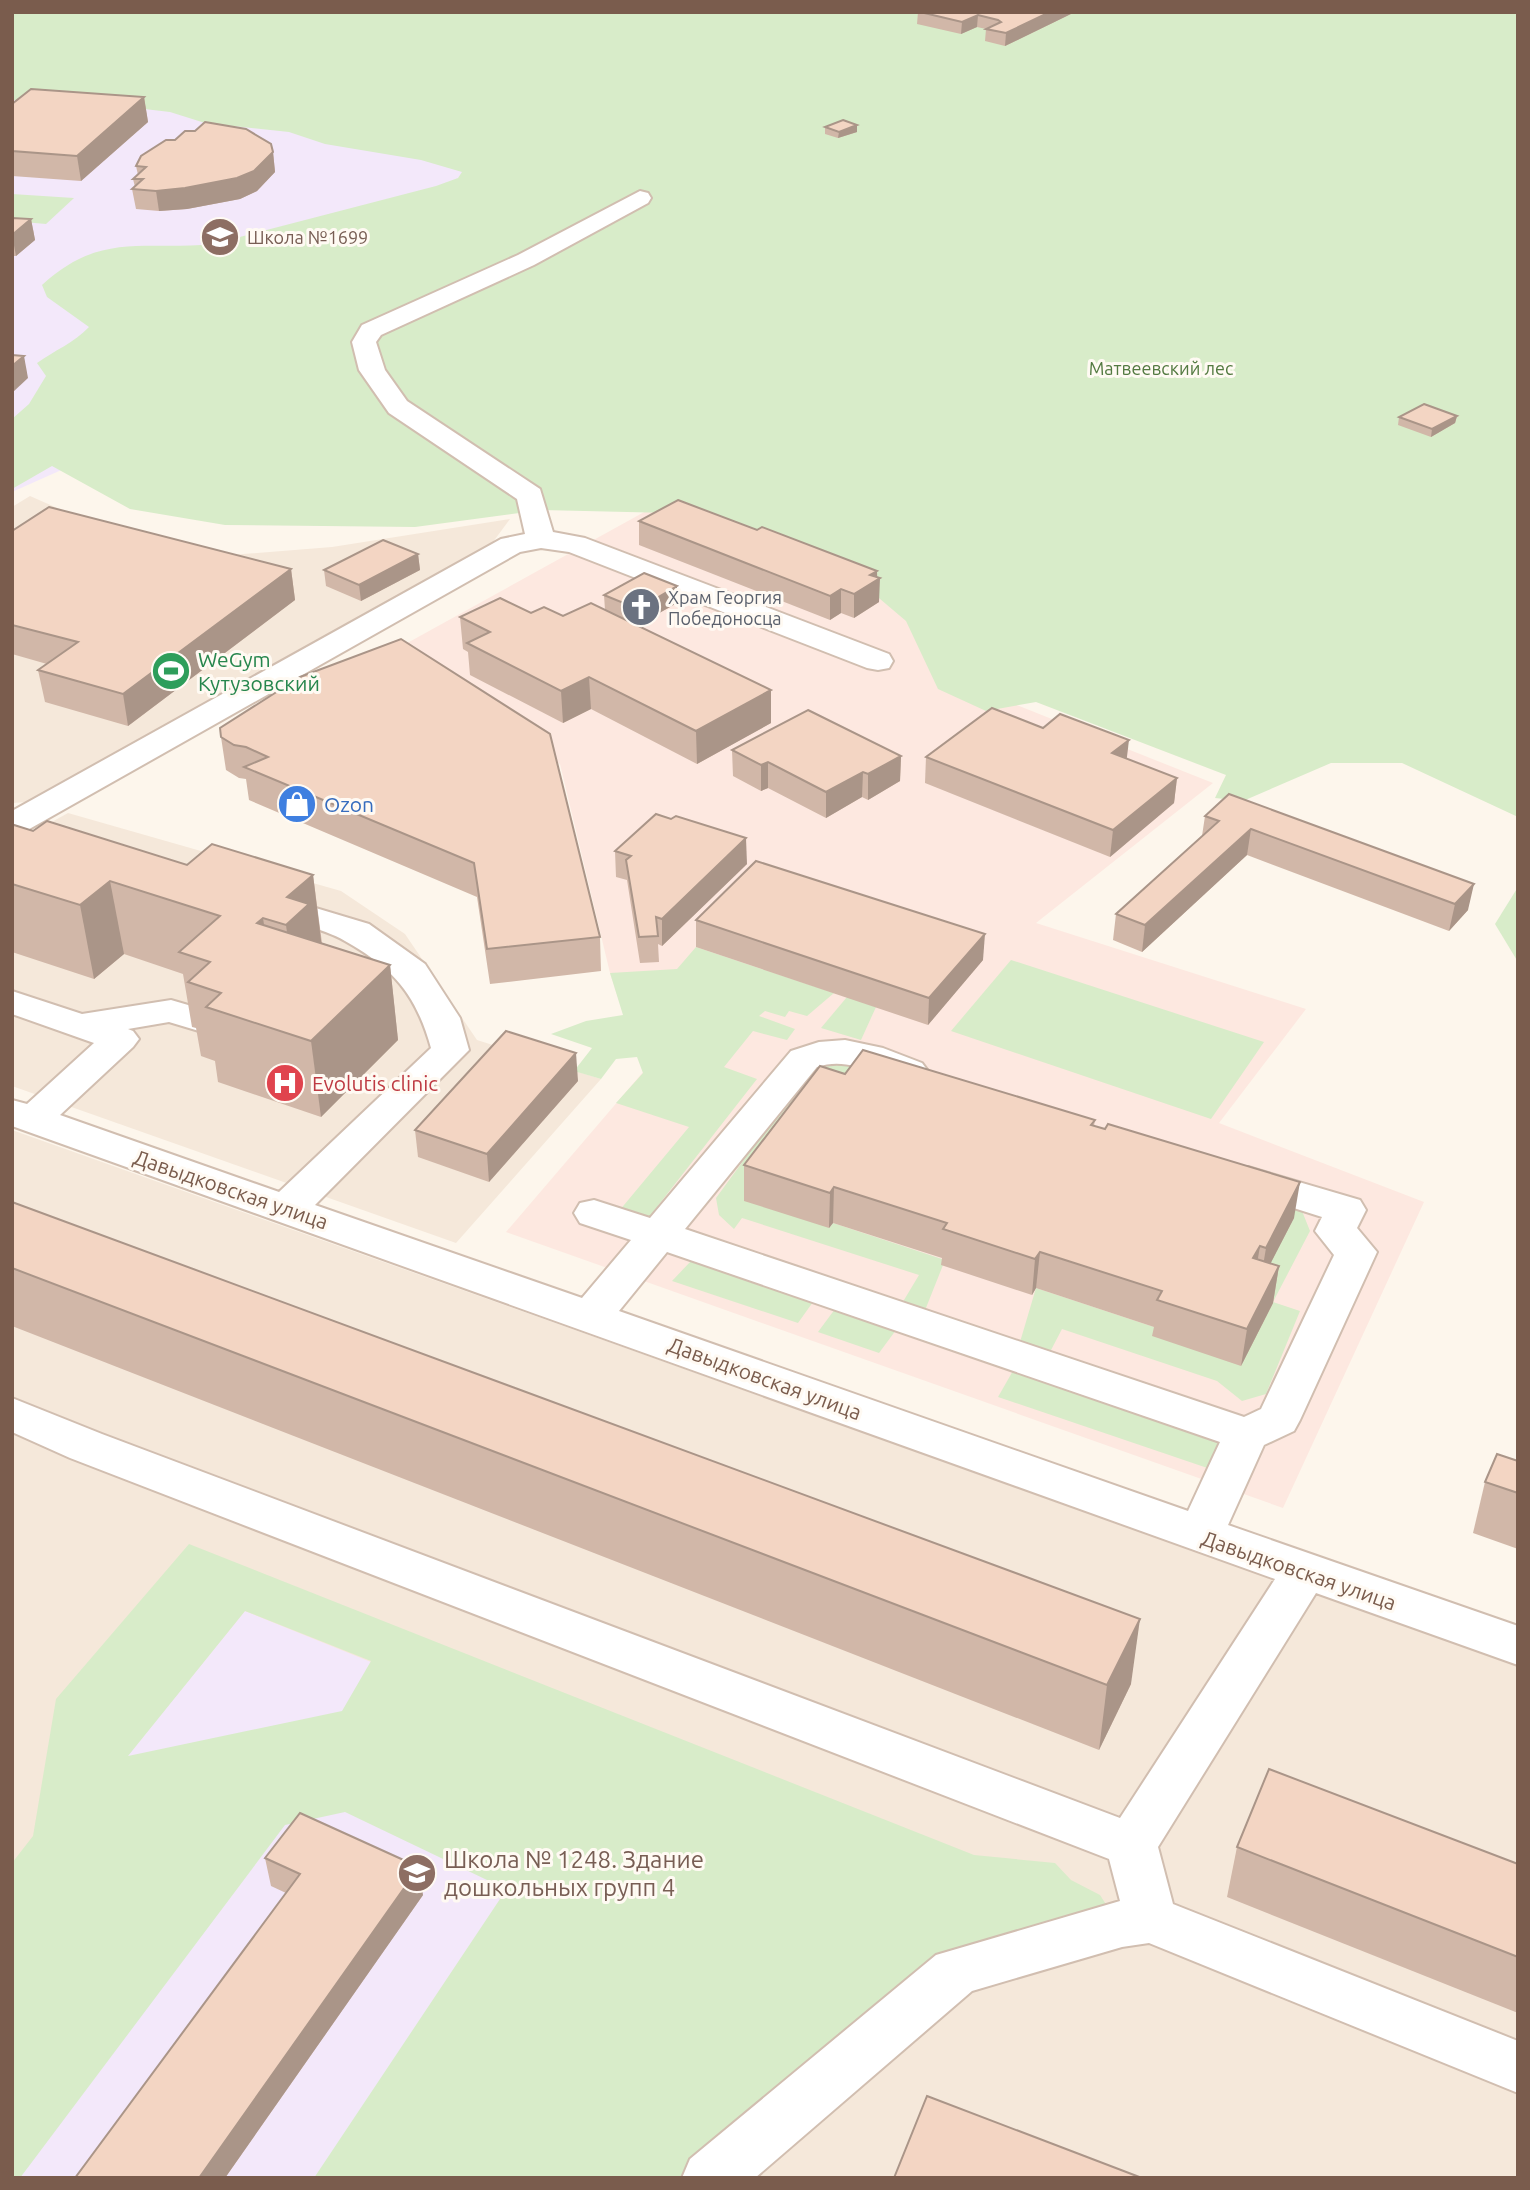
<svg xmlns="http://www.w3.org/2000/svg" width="1530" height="2190" font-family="Ubuntu,sans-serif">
<rect width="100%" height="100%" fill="#fdf6ec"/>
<!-- residential -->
<g fill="#f5e8da">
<path d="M 30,496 L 114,533 L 218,556 L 332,547 L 510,519 L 490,546 L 28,802 L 12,803 L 12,507 Z"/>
<path d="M 68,813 L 341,891 L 405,934 L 477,1040 L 601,1079 L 456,1243 L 12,1086 L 12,844 Z"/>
<path d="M 12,1130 L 1518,1665 L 1518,2178 L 12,2178 Z"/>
</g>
<!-- commercial -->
<path fill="#fde8e0" d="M 675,495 L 928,591 L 956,681 L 1213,783 L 1036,923 L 1306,1009 L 1219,1123 L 1424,1202 L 1283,1508 L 506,1232 L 643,1072 L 610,973 L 560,764 L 391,652 Z"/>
<!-- education -->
<g fill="#f3e8fa">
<path d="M 12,57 L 474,164 L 185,415 L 12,492 Z"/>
<path d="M 245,1611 L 831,1848 L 448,2178 L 12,2178 L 12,1898 Z"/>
</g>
<!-- green -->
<g fill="#d8ecc9" fill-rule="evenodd">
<path d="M 12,12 L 1518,12 L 1518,817 L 1402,763 L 1331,763 L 1243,801 L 1215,798 L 1226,775 L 1036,702 L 986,711 L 938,689 L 906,621 L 860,582 L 670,513 L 542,510 L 415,527 L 225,525 L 130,509 L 52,466 L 12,489 L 12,419 L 29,404 L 46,376 L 37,363 C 55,350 74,343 89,327 L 47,297 L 42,285 C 101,231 143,251 213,244 L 436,186 L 458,178 L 462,172 L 421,160 L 325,144 L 289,132 L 205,123 L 170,112 L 76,101 L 12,100 Z"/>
<path d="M 12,194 L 74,198 L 46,224 L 12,221 Z"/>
<path d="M 1518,887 L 1518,962 L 1495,924 Z"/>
<path d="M 696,947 L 834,993 L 807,1016 L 789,1011 L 785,1017 L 765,1011 L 759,1016 L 795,1029 L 787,1040 L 753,1031 L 724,1067 L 757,1079 L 646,1221 L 619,1211 L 689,1127 L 616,1103 L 643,1073 L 637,1057 L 616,1059 L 601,1079 L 574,1071 L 592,1048 L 551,1034 L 586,1021 L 623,1015 L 610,973 L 677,969 Z"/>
<path d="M 1011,960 L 1264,1042 L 1211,1119 L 951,1031 Z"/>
<path d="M 847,997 L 876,1007 L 861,1040 L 821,1028 Z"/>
<path d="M 861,1064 L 829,1228 L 833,1223 L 945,1260 L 920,1323 L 895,1315 L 919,1275 L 742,1218 L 734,1229 L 719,1215 L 716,1198 L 801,1082 L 827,1065 Z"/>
<path d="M 1178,1182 L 1300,1206 L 1310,1231 L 1273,1302 L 1300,1311 L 1266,1394 L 1242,1401 L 1217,1381 L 1062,1329 L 1050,1352 L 1020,1342 L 1036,1288 L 1157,1328 Z"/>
<path d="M 691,1261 L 813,1302 L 798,1323 L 672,1281 Z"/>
<path d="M 835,1309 L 896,1330 L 879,1353 L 818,1332 Z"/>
<path d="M 1014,1369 L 1216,1438 L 1237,1454 L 1228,1475 L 998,1397 Z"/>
<path d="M 189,1544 L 974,1855 L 1055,1863 L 1071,1880 L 1100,1895 L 1116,1920 L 956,1963 L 700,2178 L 314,2178 L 500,1899 L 487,1880 L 345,1812 L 285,1825 L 20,2178 L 12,2178 L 12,1863 L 33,1836 L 56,1699 ZM 245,1611 L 371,1661 L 342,1711 L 128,1756 Z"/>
</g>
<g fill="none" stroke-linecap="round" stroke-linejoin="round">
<!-- minor casing -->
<g stroke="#d1beb0" stroke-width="4">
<g id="minor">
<path d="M 640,191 L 648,193 L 651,198 L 648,203 L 534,265 L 381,335 L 376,342 L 385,370 L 407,401 L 540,489 L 553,532 L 585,538 L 889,654 L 893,661 L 889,668 L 878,670 L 867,668 L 569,552 L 541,548 L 520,552 L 24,832 L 12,835 L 12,811 L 501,539 L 525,534 L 517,499 L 389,413 L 359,370 L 352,342 L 362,325 L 518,255 Z"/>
<path d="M 269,894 L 369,924 L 425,964 L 460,1018 L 469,1050 L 315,1205 L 582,1298 L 631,1240 L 580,1223 L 574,1213 L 580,1203 L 594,1200 L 650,1218 L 791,1051 L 819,1042 L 845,1040 L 883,1048 L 922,1063 L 928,1071 L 922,1079 C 885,1089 858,1053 817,1067 L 685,1229 L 1244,1417 L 1261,1409 L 1334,1255 L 1315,1231 L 1322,1217 L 1234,1189 L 1228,1180 L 1234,1171 L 1248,1167 L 1360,1200 L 1366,1210 L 1357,1228 L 1377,1252 L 1300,1420 L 1294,1431 L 1264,1445 L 1228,1525 L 1518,1626 L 1518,1665 L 1316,1593 L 1158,1847 L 1173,1904 L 1518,2041 L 1518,2093 L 1149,1943 L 1122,1947 L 972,1991 L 755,2178 L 682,2178 L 690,2159 L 936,1955 L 1120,1901 L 1109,1859 L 70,1458 L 12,1432 L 12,1398 L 102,1434 L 1120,1818 L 1275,1579 L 12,1126 L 12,1100 L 27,1104 L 94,1043 L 12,1014 L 12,991 L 82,1014 L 171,1000 L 212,1012 L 218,1020 L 212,1028 L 199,1031 L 169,1022 L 128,1029 L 133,1031 L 139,1039 L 133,1047 L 60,1115 L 279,1192 L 431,1048 C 416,994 393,968 345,941 C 324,928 281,920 257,912 L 251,905 L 257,898 ZM 667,1252 L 1220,1442 L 1188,1511 L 619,1311 Z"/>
</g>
</g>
<!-- minor -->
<use href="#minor" fill="#fff" fill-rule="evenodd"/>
</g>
<!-- wall -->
<g fill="#d1b7a8">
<path d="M 918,12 L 922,13 L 1075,12 L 1005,46 L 985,41 L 986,29 L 977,27 L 961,34 L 917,24 Z"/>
<path d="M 144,97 L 148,122 L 81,181 L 12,176 L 12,104 Z"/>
<path d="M 857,125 L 857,132 L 838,138 L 825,134 L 825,127 Z"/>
<path d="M 273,152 L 275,172 L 257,191 L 240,199 L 187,209 L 159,211 L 136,209 L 132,189 L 135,187 L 133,179 L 138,175 L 136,166 Z"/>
<path d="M 12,218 L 31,219 L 35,240 L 16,256 L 12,256 Z"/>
<path d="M 1457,416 L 1455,423 L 1431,437 L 1398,425 L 1399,417 Z"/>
<path d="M 639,521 L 757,530 L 877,571 L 879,602 L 854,618 L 841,613 L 830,620 L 639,545 Z"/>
<path d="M 12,531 L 291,569 L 295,600 L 128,726 L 45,702 L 38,670 L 47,664 L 12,654 Z"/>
<path d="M 418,554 L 420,570 L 361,601 L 326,586 L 324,570 Z"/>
<path d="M 604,595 L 677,603 L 638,625 L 627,620 L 771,690 L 771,723 L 697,764 L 591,709 L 563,723 L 470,675 L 468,652 L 463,649 L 460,617 L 531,613 L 563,616 L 605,610 Z"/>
<path d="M 300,677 L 600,937 L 601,971 L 490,984 L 477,897 L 249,800 L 246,779 L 239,778 L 226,770 L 221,737 Z"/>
<path d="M 732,750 L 901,756 L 900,781 L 868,800 L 862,797 L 826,818 L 768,788 L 761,791 L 733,776 Z"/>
<path d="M 926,757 L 1127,759 L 1177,778 L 1174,803 L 1110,857 L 925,783 Z"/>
<path d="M 1229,794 L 1468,910 L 1449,931 L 1247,855 L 1142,952 L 1113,940 L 1116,914 L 1202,836 L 1205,816 Z"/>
<path d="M 12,827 L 187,865 L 313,875 L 322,943 L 390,965 L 398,1040 L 321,1117 L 218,1082 L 215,1061 L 201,1056 L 196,1028 L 192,1027 L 183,974 L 124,954 L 94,979 L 12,952 Z"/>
<path d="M 615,851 L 747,864 L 662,946 L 658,944 L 659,962 L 640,963 L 627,880 L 616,877 Z"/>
<path d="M 696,920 L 983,960 L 928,1025 L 696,947 Z"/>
<path d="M 845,1074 L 1095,1120 L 1094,1126 L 1294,1218 L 1270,1264 L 1279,1266 L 1273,1303 L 1241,1366 L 1152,1336 L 1154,1327 L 1036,1288 L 1032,1295 L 941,1265 L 942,1258 L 833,1223 L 829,1228 L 744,1201 L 744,1165 Z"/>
<path d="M 578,1081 L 489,1182 L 418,1157 L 415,1130 Z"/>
<path d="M 12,1202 L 1131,1684 L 1099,1750 L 12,1326 Z"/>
<path d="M 1518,1461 L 1518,1549 L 1473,1533 L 1485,1482 Z"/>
<path d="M 1237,1847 L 1518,1864 L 1518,2013 L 1227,1897 Z"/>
<path d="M 265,1858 L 423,1895 L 225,2178 L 75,2178 L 286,1893 L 271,1886 Z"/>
</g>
<!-- shaded-wall -->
<g fill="#aa9588">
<path d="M 1050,12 L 1075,12 L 1005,46 L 1006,33 Z"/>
<path d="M 978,15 L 977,27 L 961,34 L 962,22 Z"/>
<path d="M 144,97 L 148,122 L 81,181 L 77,156 Z"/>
<path d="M 857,125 L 857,132 L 838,138 L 839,132 Z"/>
<path d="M 273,152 L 275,172 L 257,191 L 240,199 L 187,209 L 159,211 L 156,191 Z"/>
<path d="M 31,219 L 35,240 L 16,256 L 12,235 Z"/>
<path d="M 24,356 L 28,378 L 12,393 L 12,366 Z"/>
<path d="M 1457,416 L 1455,423 L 1431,437 L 1432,429 Z"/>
<path d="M 418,554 L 420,570 L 361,601 L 359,585 Z"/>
<path d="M 291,569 L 295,600 L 128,726 L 123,694 Z"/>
<path d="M 877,571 L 877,580 L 880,578 L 879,602 L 854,618 L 854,594 L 870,575 Z"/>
<path d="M 677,586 L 677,603 L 638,625 L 638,609 Z"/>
<path d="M 841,589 L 841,613 L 830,620 L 830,596 Z"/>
<path d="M 589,677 L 591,709 L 563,723 L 561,691 Z"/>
<path d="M 771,690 L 771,723 L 697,764 L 696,731 Z"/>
<path d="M 1129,740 L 1126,765 L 1112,753 Z"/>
<path d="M 901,756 L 900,781 L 868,800 L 868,774 Z"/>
<path d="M 768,762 L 768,788 L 761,791 L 761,765 Z"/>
<path d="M 863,772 L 862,797 L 826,818 L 826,792 Z"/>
<path d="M 1177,778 L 1174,803 L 1110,857 L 1113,830 Z"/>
<path d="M 1251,829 L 1247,855 L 1142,952 L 1145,925 Z"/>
<path d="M 746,838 L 747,864 L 662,946 L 662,919 Z"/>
<path d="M 313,875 L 322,948 L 296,999 L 286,925 L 287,897 Z"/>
<path d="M 110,881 L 124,954 L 94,979 L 80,905 Z"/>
<path d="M 1474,884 L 1468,910 L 1449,931 L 1455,904 Z"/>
<path d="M 263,918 L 274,992 L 257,923 Z"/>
<path d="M 985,934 L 983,960 L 928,1025 L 929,998 Z"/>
<path d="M 390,965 L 398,1040 L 321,1117 L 311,1041 Z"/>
<path d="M 576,1053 L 578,1081 L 489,1182 L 487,1154 Z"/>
<path d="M 1300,1182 L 1294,1218 L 1260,1284 L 1266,1248 Z"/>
<path d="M 834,1187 L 833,1223 L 829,1228 L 830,1193 Z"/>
<path d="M 1260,1246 L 1254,1282 L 1253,1258 Z"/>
<path d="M 1040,1252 L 1036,1288 L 1032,1295 L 1035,1259 Z"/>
<path d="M 1279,1266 L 1273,1303 L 1241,1366 L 1247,1329 Z"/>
<path d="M 1140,1619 L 1131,1684 L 1099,1750 L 1107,1685 Z"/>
<path d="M 419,1867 L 423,1895 L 225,2178 L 199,2178 Z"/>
</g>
<!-- building -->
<g fill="#f3d5c3" stroke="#aa9588" stroke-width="2">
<path d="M 920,12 L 1050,12 L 1006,33 L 986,29 L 1001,22 L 998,20 L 978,15 L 962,22 Z"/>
<path d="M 31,89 L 144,97 L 77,156 L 12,151 L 12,104 Z"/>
<path d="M 843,120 L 857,125 L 839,132 L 825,127 Z"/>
<path d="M 205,122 L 246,129 L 271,144 L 273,152 L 254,171 L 237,178 L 185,188 L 156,191 L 132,189 L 143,179 L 133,179 L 146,167 L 136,166 L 141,156 L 166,140 L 175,140 L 185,131 L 195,131 Z"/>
<path d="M 12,218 L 31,219 L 12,235 Z"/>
<path d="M 12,355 L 24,356 L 12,366 Z"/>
<path d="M 1424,404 L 1457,416 L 1432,429 L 1399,417 Z"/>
<path d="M 678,500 L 757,530 L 762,527 L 877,571 L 870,575 L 880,578 L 854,594 L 841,589 L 830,596 L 639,521 Z"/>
<path d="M 49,507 L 291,569 L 123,694 L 38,670 L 78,642 L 12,625 L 12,531 Z"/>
<path d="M 383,540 L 418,554 L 359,585 L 324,570 Z"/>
<path d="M 644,573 L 677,586 L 638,609 L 604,595 Z"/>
<path d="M 500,598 L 531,613 L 544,607 L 563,616 L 591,603 L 771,690 L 696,731 L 589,677 L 561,691 L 467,643 L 490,632 L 460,617 Z"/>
<path d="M 401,639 L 550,734 L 600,937 L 487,949 L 474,863 L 244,767 L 268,757 L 246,747 L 234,745 L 221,737 L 220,728 L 300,677 Z"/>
<path d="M 992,708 L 1043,728 L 1060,714 L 1129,740 L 1112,753 L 1177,778 L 1113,830 L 926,757 Z"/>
<path d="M 808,710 L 901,756 L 868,774 L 863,772 L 826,792 L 768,762 L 761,765 L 732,750 Z"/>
<path d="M 1229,794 L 1474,884 L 1455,904 L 1251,829 L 1145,925 L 1116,914 L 1219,821 L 1205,816 Z"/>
<path d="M 656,814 L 671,819 L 676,816 L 746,838 L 662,919 L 656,917 L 658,936 L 639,937 L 626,860 L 631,856 L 615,851 Z"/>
<path d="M 47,821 L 187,865 L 212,844 L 313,875 L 287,897 L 309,904 L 286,925 L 263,918 L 257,923 L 390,965 L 311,1041 L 206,1007 L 221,993 L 188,982 L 210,962 L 179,952 L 220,916 L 110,881 L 80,905 L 12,884 L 12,827 L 14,825 L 33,831 Z"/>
<path d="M 756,861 L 985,934 L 929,998 L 696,920 Z"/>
<path d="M 506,1031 L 576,1053 L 487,1154 L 415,1130 Z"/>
<path d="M 863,1050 L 1095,1120 L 1091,1125 L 1105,1129 L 1108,1124 L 1300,1182 L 1266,1248 L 1260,1246 L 1253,1258 L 1279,1266 L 1247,1329 L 1157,1300 L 1162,1291 L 1040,1252 L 1035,1259 L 943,1229 L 947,1223 L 834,1187 L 830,1193 L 744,1165 L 820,1066 L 845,1074 Z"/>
<path d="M 12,1202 L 1140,1619 L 1107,1685 L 12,1268 Z"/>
<path d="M 1497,1454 L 1518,1461 L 1518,1493 L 1485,1482 Z"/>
<path d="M 1269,1769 L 1518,1864 L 1518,1957 L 1237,1847 Z"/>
<path d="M 300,1813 L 419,1867 L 199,2178 L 75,2178 L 300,1874 L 265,1858 Z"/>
<path d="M 927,2096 L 1142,2178 L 894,2178 Z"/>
</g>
<!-- icons -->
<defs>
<g id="school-disc" transform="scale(2.0125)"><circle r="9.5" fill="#8d6e63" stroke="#fffaf3"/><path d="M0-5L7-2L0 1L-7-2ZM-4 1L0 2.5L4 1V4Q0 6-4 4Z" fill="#fff"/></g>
<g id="church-disc" transform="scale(2.0125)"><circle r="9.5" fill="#6b7280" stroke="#fffaf3"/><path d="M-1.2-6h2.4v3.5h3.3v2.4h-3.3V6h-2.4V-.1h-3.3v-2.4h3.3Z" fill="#fff"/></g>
<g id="stadium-disc" transform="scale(2.0125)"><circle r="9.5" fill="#2e9e5b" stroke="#fffaf3"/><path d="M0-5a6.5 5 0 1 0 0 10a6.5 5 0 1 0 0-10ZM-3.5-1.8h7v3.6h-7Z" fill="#fff"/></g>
<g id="shop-disc" transform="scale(2.0125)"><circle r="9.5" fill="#3f7fe0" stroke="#fffaf3"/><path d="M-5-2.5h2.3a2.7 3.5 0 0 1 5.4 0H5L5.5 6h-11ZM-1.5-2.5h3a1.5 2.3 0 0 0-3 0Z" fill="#fff"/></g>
<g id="hospital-disc" transform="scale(2.0125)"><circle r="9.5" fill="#e0444e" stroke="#fffaf3"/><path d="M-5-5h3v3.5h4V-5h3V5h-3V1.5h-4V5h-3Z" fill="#fff"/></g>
</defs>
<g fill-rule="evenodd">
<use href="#school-disc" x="220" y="237"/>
<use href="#church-disc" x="641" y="607"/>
<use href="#stadium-disc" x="171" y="671"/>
<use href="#shop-disc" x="297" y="804"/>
<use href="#hospital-disc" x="285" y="1083"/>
<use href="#school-disc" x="417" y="1873"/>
</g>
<g text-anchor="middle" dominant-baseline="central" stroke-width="6" stroke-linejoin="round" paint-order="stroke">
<!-- far-education labels -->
<g font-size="18" fill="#785e54" stroke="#fffaf3" text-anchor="start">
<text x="247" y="237">Школа №1699</text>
</g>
<!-- far-park labels -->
<g font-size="18" fill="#537a41" stroke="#fffaf3">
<text x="1161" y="368">Матвеевский лес</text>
</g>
<!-- far-worship labels -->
<g font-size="18" fill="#5b616d" stroke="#fffaf3" text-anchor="start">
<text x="668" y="597">Храм Георгия<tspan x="668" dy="21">Победоносца</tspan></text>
</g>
<!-- leisure labels -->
<g font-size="21" fill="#27864d" stroke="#fffaf3" text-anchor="start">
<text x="198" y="659">WeGym<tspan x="198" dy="24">Кутузовский</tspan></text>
</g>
<!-- shop labels -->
<g font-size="21" fill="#366cbe" stroke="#fffaf3" text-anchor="start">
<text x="324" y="804">Ozon</text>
</g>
<!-- health labels -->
<g font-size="21" fill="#be3a42" stroke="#fffaf3" text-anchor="start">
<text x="312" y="1083">Evolutis clinic</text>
</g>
<!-- street labels -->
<g font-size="21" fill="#7a5c4d" stroke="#fffaf3">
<text transform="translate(231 1189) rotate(19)">Давыдковская улица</text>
<text transform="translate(765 1378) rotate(20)">Давыдковская улица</text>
<text transform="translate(1299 1570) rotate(19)">Давыдковская улица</text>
</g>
<!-- near-education labels -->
<g font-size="24" fill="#785e54" stroke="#fffaf3" text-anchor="start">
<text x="444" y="1859">Школа № 1248. Здание<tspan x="444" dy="28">дошкольных групп 4</tspan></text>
</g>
</g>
<!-- border -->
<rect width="1530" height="2190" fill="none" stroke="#7a5c4d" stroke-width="28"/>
</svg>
